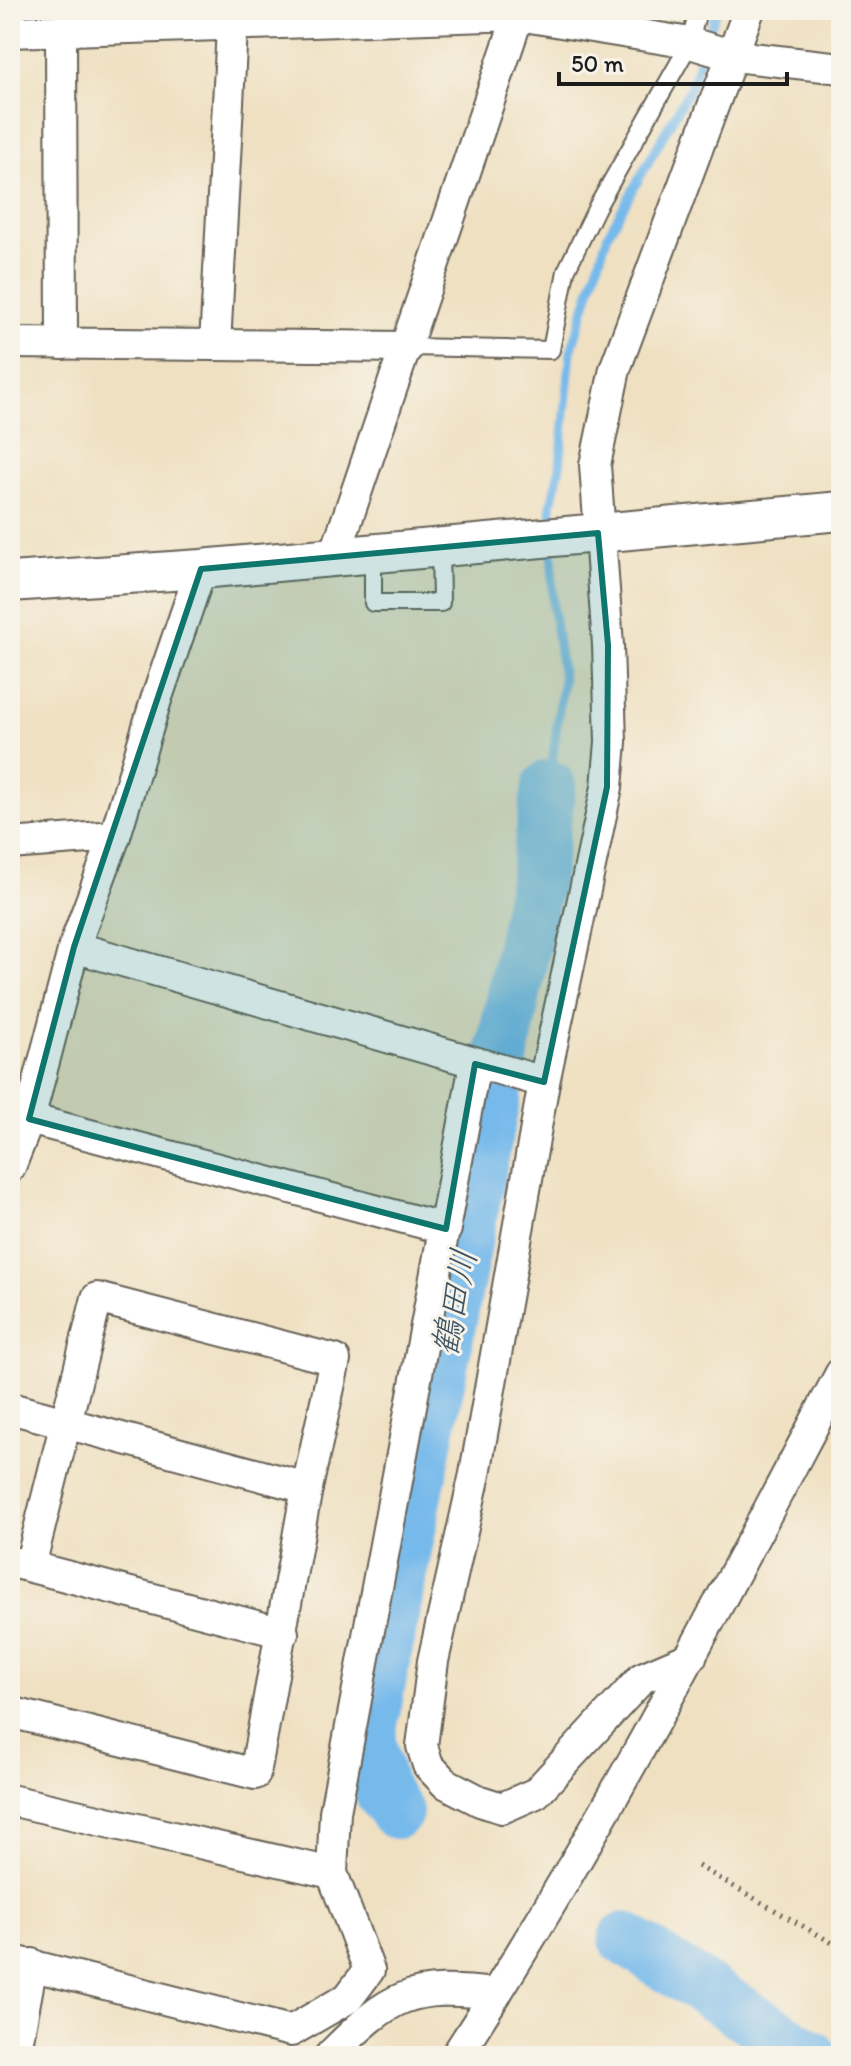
<svg xmlns="http://www.w3.org/2000/svg" width="851" height="2066" font-family="Itim,'Klee One',sans-serif">
<rect width="100%" height="100%" fill="#f7f3e8"/>
<filter id="ink" filterUnits="userSpaceOnUse"><feTurbulence type="fractalNoise" baseFrequency=".0125" numOctaves="2"/><feDisplacementMap in="SourceGraphic" scale="16" xChannelSelector="R" yChannelSelector="G"/><feConvolveMatrix kernelMatrix="1 2 1 2 8 2 1 2 1" color-interpolation-filters="sRGB"/></filter>
<filter id="wash" filterUnits="userSpaceOnUse"><feTurbulence type="fractalNoise" baseFrequency=".006" numOctaves="4" result="noise"/><feDisplacementMap in="SourceGraphic" scale="32" xChannelSelector="R" yChannelSelector="G"/><feGaussianBlur stdDeviation="1.8" result="paint"/><feColorMatrix in="noise" values="0 0 0 0 0 0 0 0 0 0 0 0 0 0 0 0 0 1.4 0 .05"/><feComposite in="paint" operator="in"/></filter>
<g filter="url(#wash)">
<rect width="100%" height="100%" fill="#efe0c1"/>
<g fill="none" stroke-linecap="round" stroke-linejoin="round">
<!-- stream -->
<g stroke="#76b9eb" stroke-width="9">
<path d="M 552,530 L 551,505 L 560,466 L 571,351 L 608,234 L 689,90 L 717,10"/>
<path d="M 549,787 L 563,679 L 553,607 L 552,544"/>
</g>
<!-- river -->
<g stroke="#76b9eb" stroke-width="54">
<path d="M 396,1812 L 382,1793 L 368,1739 L 536,881 L 549,787"/>
<path d="M 625,1939 L 811,2056"/>
</g>
</g>
</g>
<g filter="url(#ink)">
<g fill="none" stroke-linecap="round" stroke-linejoin="round">
<!-- service casing -->
<g stroke="#666156" stroke-width="20">
<g id="service">
<path d="M 408,347 L 551,350 L 566,271 L 597,207 L 690,43 L 698,10"/>
<path d="M 373,553 L 373,603 L 441,603 L 440,546"/>
</g>
</g>
<!-- minor casing -->
<g stroke="#666156" stroke-width="34">
<g id="minor">
<path d="M 61,30 L 62,344"/>
<path d="M 10,32 L 518,15 L 690,43 L 734,56 L 841,68"/>
<path d="M 10,343 L 408,347"/>
<path d="M 215,345 L 233,10"/>
<path d="M 335,555 L 520,10"/>
<path d="M 10,844 L 115,836"/>
<path d="M 74,947 L 544,1082"/>
<path d="M 29,1119 L 446,1229"/>
<path d="M 10,1167 L 29,1119 L 74,947 L 115,836 L 156,700 L 201,569"/>
<path d="M 10,1408 L 307,1488"/>
<path d="M 12,1562 L 283,1633"/>
<path d="M 691,1657 L 642,1678 L 536,1793 L 502,1808 L 480,1801 L 445,1783 L 428,1765 L 422,1746 L 433,1661 L 475,1474 L 544,1082 L 607,787 L 611,742 L 608,645 L 595,465 L 615,369 L 749,10"/>
<path d="M 10,1712 L 255,1774 L 307,1488 L 335,1360 L 97,1298 L 30,1566"/>
<path d="M 10,1800 L 332,1873"/>
<path d="M 10,1960 L 291,2031 L 348,1998 L 369,1970 L 332,1873 L 335,1812 L 475,1064"/>
<path d="M 15,2056 L 32,1964"/>
<path d="M 330,2056 C 391,1994 409,1984 496,1994"/>
<path d="M 456,2056 C 599,1837 719,1603 841,1373"/>
</g>
</g>
<!-- tertiary casing -->
<g stroke="#666156" stroke-width="42">
<path id="tertiary" d="M 10,582 L 201,569 L 841,511"/>
</g>
<!-- path -->
<path stroke="#666156" stroke-width="5" stroke-dasharray="2 6" stroke-linecap="butt" d="M 698,1866 L 841,1948"/>
<!-- service -->
<use href="#service" stroke="#fff" stroke-width="16"/>
<!-- minor -->
<use href="#minor" stroke="#fff" stroke-width="30"/>
<!-- tertiary -->
<use href="#tertiary" stroke="#fff" stroke-width="38"/>
</g>
</g>
<!-- marked area -->
<path fill="#0f766e" fill-opacity="0.2" stroke="#0f766e" stroke-width="6" stroke-linejoin="round" d="M 598,533 L 608,645 L 607,787 L 544,1082 L 475,1064 L 446,1229 L 29,1119 L 74,947 L 201,569 Z"/>
<g text-anchor="middle" dominant-baseline="central" stroke-width="6" stroke-linejoin="round" paint-order="stroke">
<!-- water labels -->
<g font-size="36" font-style="italic" fill="#3c5364" stroke="#f7f3e8">
<text transform="translate(454 1302) rotate(-79)">鶴田川</text>
</g>
</g>
<!-- margin -->
<rect width="851" height="2066" fill="none" stroke="#f7f3e8" stroke-width="40"/>
<!-- scale -->
<path d="M559 72v12h228v-12" fill="none" stroke="#1c1c1c" stroke-width="4"/>
<text x="571" y="72" font-size="24" fill="#1c1c1c" stroke="#f7f3e8" stroke-width="6" paint-order="stroke">50 m</text>
</svg>
